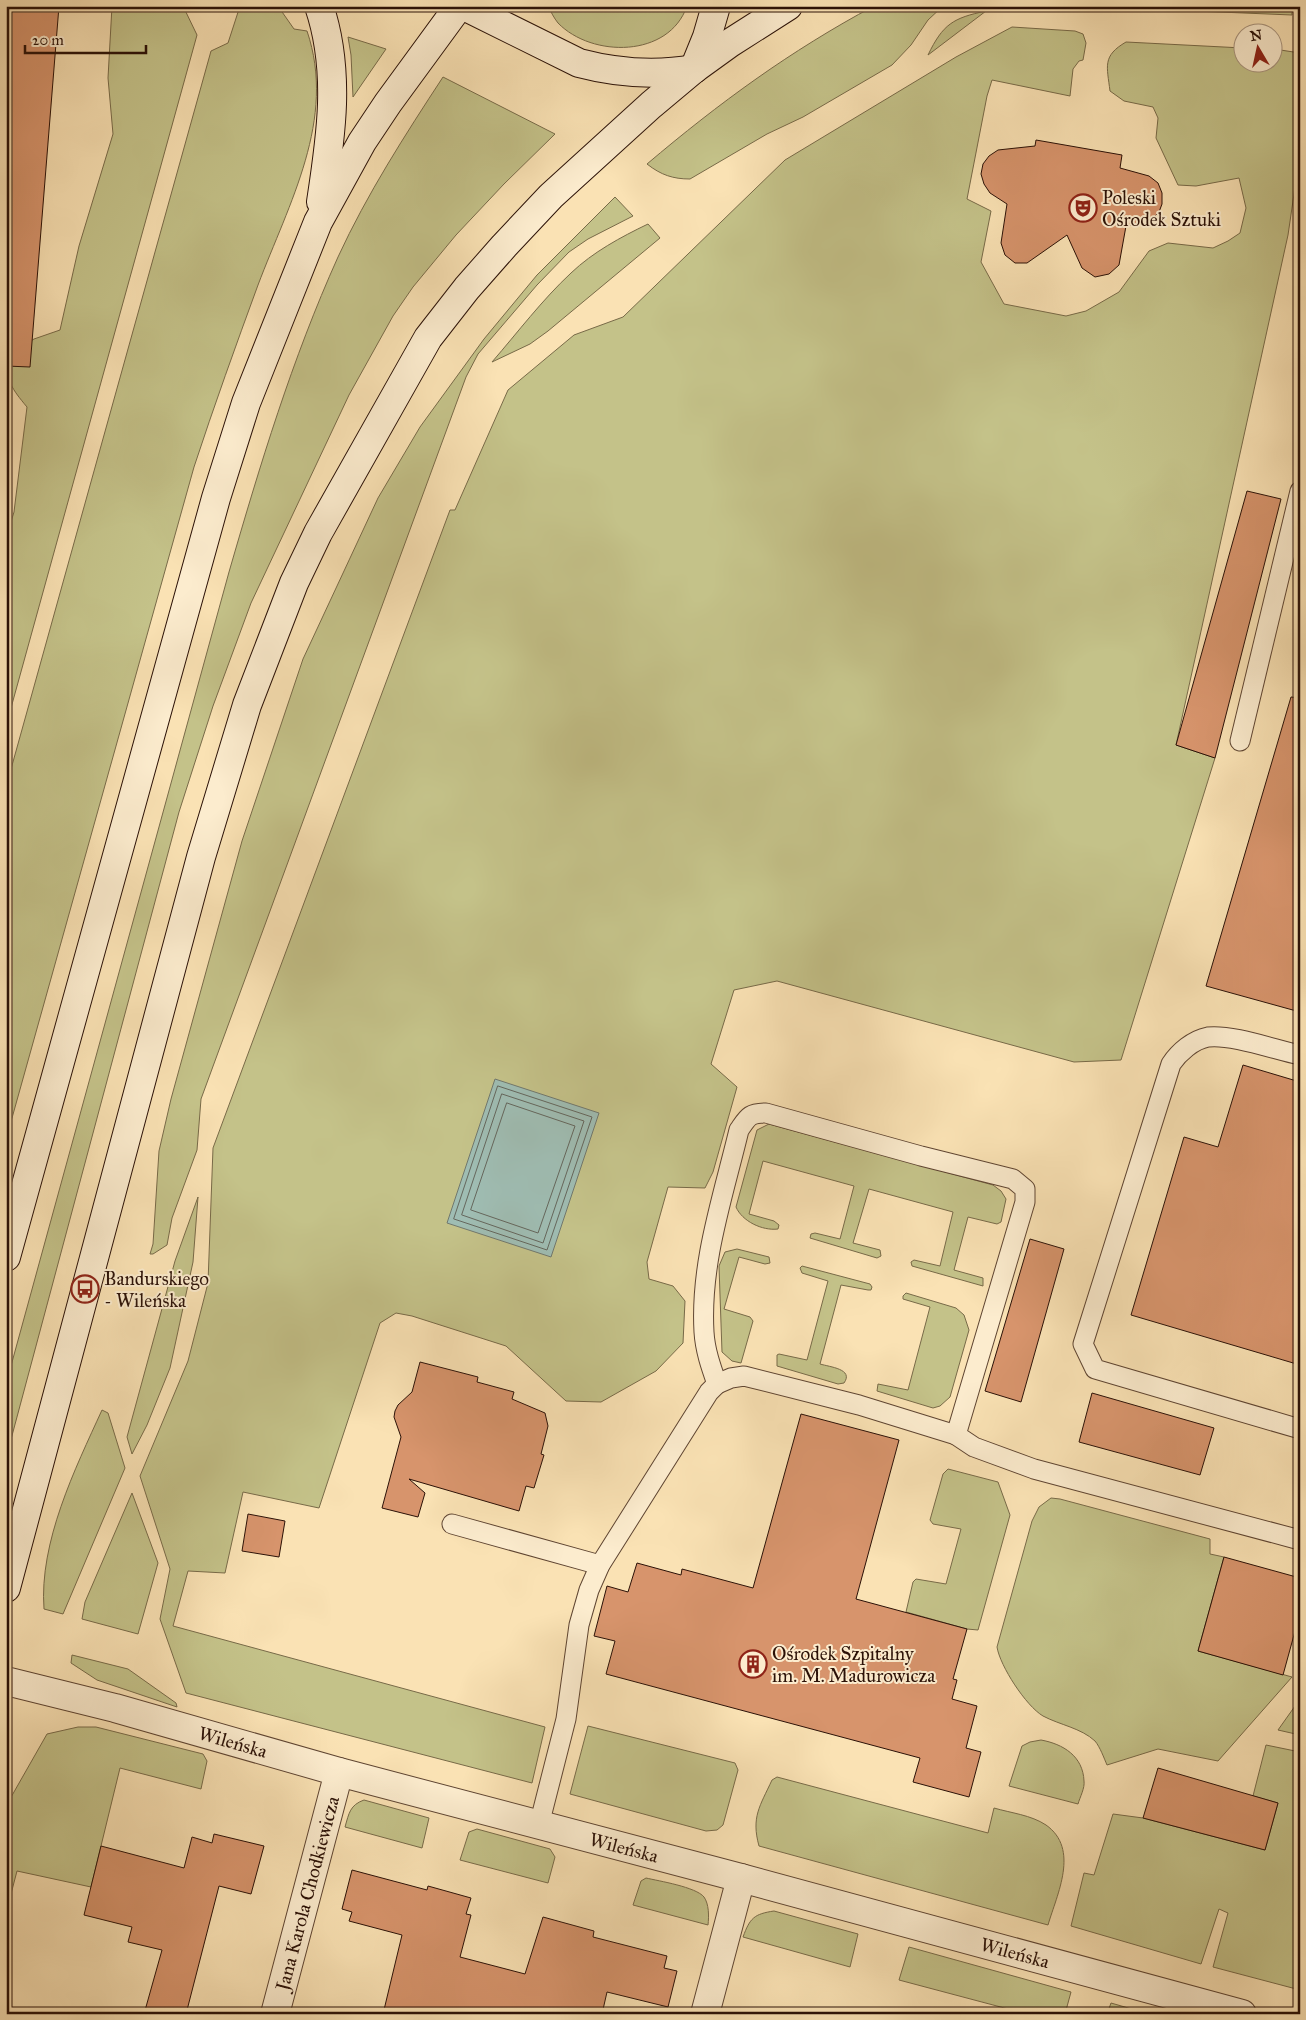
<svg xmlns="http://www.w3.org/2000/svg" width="1306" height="2020" font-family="'IM FELL Great Primer',serif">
<rect width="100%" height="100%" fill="#fae2b4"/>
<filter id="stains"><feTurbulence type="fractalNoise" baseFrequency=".004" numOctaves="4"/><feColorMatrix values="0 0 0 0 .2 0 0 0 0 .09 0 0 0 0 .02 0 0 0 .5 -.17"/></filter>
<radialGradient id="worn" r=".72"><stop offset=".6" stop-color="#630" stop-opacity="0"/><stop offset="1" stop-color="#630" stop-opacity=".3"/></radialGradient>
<!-- green -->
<g fill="#c4c289" stroke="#786a48">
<path d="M 112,6 L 183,6 L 197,35 L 6,726 L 6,538 L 14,512 L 27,407 C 12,389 6,381 6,356 L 34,339 L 60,330 L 79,246 L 113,134 L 108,78 Z"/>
<path d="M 240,6 L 273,6 L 280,9 L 294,29 L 307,31 C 337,119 289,203 258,285 C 236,345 214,406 194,467 L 12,1118 L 6,1131 L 6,787 L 211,51 L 228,43 Z"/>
<path d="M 548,6 L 687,6 C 669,58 592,58 558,23 C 554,18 551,12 548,6 Z"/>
<path d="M 874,6 L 943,6 L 928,20 L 911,45 L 892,65 L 803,117 L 767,134 L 690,179 C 673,179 661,175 647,164 C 719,103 790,51 874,6 Z"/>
<path d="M 1159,6 L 1291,6 L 1292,15 L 1147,9 Z"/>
<path d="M 986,11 L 928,55 C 943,24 953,18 986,11 Z"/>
<path d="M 1012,27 L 1075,31 L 1083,34 L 1086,43 L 1083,60 L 1079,61 L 1073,69 L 1070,96 L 992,80 L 987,96 L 967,199 L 991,211 L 981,262 L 1004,304 L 1066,316 L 1086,311 L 1119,292 L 1149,251 L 1168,243 L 1213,248 L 1228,241 L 1240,233 L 1246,208 L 1239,178 L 1196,186 L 1178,185 L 1156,138 L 1158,118 L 1153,107 L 1124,101 L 1110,91 C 1107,66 1102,56 1126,42 L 1243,48 L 1244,62 L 1274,62 L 1274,49 L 1300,53 L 1300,153 L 1288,235 L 1176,745 L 1215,758 L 1121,1060 L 1074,1062 L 777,981 L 734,990 L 711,1064 L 737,1087 L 713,1172 L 705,1188 L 668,1187 L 647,1262 L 649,1279 L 673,1286 L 685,1301 L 683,1343 L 656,1371 L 601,1402 L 566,1401 L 506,1346 L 412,1316 L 396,1313 L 380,1323 L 319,1508 L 243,1492 L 225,1573 L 188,1571 L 173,1626 L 545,1727 L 532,1783 L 186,1693 L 160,1619 L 170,1569 L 140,1476 L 188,1361 L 208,1283 L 213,1148 L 450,510 L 455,510 L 508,390 L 574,335 L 623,317 L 785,160 L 956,57 Z"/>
<path d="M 348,37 L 386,49 L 353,97 L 351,55 Z"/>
<path d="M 443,77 L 555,134 L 504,184 L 456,235 L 413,287 L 393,316 L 349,395 L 251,603 L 213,706 L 179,812 L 6,1458 L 6,1384 L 229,572 C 260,465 292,359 338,257 C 367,194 405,135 443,77 Z"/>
<path d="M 615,197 L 633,216 L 588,239 L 569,252 L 537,285 L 478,354 L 466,377 L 201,1099 L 197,1150 L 172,1218 L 167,1245 L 153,1254 L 150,1254 L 153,1244 L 159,1151 L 171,1099 L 242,841 L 303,659 L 378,498 L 420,427 L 484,339 L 537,275 Z"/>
<path d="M 648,224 L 660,238 L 548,331 L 530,344 L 492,362 C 518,332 542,300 571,273 C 593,252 621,237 648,224 Z"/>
<path d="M 769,1124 L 993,1185 L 1001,1191 L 1006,1199 L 1001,1222 L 997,1224 L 968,1217 L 954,1270 L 983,1278 L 983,1286 L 912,1266 L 911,1262 L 914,1260 L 940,1266 L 953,1212 L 869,1189 L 853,1243 L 880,1250 L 881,1256 L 877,1258 L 810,1238 L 811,1234 L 815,1233 L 840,1239 L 854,1186 L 763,1161 L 749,1214 L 774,1221 L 779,1225 L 778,1229 C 762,1231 742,1221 736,1207 L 757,1130 Z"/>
<path d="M 198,1197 L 193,1262 L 170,1368 L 147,1425 L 132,1454 L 127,1437 L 175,1261 Z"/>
<path d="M 737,1249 L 769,1257 L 770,1263 L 765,1264 L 739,1257 L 724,1309 L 750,1317 L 753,1321 L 741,1363 L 732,1361 L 722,1352 L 719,1266 L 725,1252 Z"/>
<path d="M 802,1266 L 870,1284 L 872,1287 L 871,1290 L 868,1290 L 841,1285 L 820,1364 C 830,1367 854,1369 844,1383 L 838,1384 L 777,1366 L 777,1355 L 779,1354 L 807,1360 L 828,1281 L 802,1273 L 800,1268 Z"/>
<path d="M 906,1293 L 956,1308 L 964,1315 L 969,1330 L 950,1397 L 940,1406 L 933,1408 L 877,1391 L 878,1384 L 908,1390 L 930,1307 L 903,1299 L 903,1296 Z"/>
<path d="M 102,1410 L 108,1413 L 125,1468 L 63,1614 L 44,1609 C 39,1542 75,1469 102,1410 Z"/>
<path d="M 948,1469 L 998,1482 L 1010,1515 L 978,1630 L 967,1629 L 906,1612 L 913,1582 L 916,1579 L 946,1584 L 961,1529 L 933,1524 L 930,1520 L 943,1474 Z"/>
<path d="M 132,1493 L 158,1563 L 138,1634 L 82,1619 L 85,1602 Z"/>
<path d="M 1051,1498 L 1060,1499 L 1210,1539 L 1210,1554 L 1224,1557 L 1198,1651 L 1292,1677 L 1218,1761 L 1158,1749 L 1107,1765 C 1104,1758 1100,1747 1095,1741 C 1081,1728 1060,1725 1043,1716 C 1026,1706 1000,1666 997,1647 L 1032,1521 L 1039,1507 Z"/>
<path d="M 72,1655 L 128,1669 L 176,1703 L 177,1707 L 97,1680 L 71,1663 Z"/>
<path d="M 1300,1699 L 1300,1735 L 1278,1730 Z"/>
<path d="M 588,1726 L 735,1763 L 738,1770 L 723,1825 L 717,1830 L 706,1831 L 570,1794 Z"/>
<path d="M 78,1727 L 96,1727 L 203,1754 L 207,1761 L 201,1789 L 120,1768 L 91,1887 L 17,1871 L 6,1913 L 6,1806 L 47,1734 Z"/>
<path d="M 1041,1740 C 1063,1744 1083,1756 1084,1781 C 1085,1788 1080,1797 1078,1804 L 1009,1786 L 1022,1746 L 1030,1742 Z"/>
<path d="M 1266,1745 L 1300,1752 L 1300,1990 L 1213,1967 L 1228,1913 L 1219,1909 L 1201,1964 L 1071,1926 L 1084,1873 L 1094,1875 L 1113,1814 L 1143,1818 L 1265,1850 L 1278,1803 L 1253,1796 Z"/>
<path d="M 777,1777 L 988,1833 L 994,1808 C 1011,1813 1031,1815 1046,1825 C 1080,1849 1057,1894 1048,1925 L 759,1846 C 751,1817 760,1806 772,1780 Z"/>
<path d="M 364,1800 L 429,1818 L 422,1848 L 345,1827 C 349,1813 350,1805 364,1800 Z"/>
<path d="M 477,1829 L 550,1849 L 555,1857 L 548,1883 L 460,1860 L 469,1832 Z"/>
<path d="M 646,1878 C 659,1881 696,1887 704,1897 C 709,1904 709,1916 708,1925 L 633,1905 L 641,1881 Z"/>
<path d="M 774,1911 L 858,1934 L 850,1967 L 743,1937 C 750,1918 754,1914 774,1911 Z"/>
<path d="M 909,1947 L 1071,1992 L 1065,2014 L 1027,2014 L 899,1980 Z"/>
<path d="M 1111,2003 L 1149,2014 L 1107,2014 Z"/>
</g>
<!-- water -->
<path fill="#9fbdb3" stroke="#71786e" d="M 495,1079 L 599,1113 L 551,1257 L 447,1223 Z"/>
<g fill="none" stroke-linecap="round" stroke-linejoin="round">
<!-- shore -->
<g stroke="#65675d" stroke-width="1">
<path d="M 498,1086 L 592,1117 L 547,1250 L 454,1219 Z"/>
<path d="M 502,1094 L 584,1121 L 543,1243 L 462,1215 Z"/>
<path d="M 507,1103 L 575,1126 L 538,1233 L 471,1210 Z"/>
</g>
</g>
<!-- building -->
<g fill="#d7946c" stroke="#2b1107">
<path d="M 6,6 L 59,6 L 30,367 L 6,366 Z"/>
<path d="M 1036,140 L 1122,155 L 1120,168 L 1149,176 L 1158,183 L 1162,193 L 1162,204 L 1159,212 L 1152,219 L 1145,223 L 1126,226 L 1119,265 L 1109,274 L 1095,277 L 1082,268 L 1067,235 L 1027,263 L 1015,263 L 1005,255 L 1001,243 L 1007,204 L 990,193 L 984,184 L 981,174 L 983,164 L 989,156 L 998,150 L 1035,146 Z"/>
<path d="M 1247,491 L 1281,499 L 1215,758 L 1176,745 Z"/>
<path d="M 1291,697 L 1300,698 L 1300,1012 L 1206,986 Z"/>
<path d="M 1243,1065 L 1300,1082 L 1300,1365 L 1131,1315 L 1184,1137 L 1218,1147 Z"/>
<path d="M 1030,1239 L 1064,1249 L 1021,1402 L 985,1391 Z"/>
<path d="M 420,1362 L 478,1377 L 477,1382 L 514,1392 L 512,1399 L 545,1413 L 548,1426 L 541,1454 L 544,1455 L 534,1488 L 526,1486 L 519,1511 L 409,1479 L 425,1493 L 418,1517 L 382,1508 L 401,1437 L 394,1417 L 395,1411 L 398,1405 L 412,1392 Z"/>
<path d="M 1092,1393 L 1214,1428 L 1200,1475 L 1079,1442 Z"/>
<path d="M 801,1414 L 899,1440 L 856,1599 L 967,1629 L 953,1679 L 957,1680 L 952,1699 L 977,1706 L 966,1748 L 981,1752 L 969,1797 L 913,1782 L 920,1758 L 606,1674 L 615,1641 L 594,1636 L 607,1586 L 628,1592 L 637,1563 L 681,1575 L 682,1569 L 753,1588 Z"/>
<path d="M 248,1514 L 285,1521 L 279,1557 L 242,1551 Z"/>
<path d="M 1224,1557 L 1300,1578 L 1300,1613 L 1283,1675 L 1198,1651 Z"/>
<path d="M 1158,1768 L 1278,1803 L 1265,1850 L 1143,1818 Z"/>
<path d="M 214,1834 L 264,1846 L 251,1894 L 219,1886 L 186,2014 L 144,2014 L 162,1950 L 128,1942 L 132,1927 L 84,1915 L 101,1846 L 184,1868 L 192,1837 L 212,1843 Z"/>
<path d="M 352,1870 L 427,1890 L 428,1886 L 471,1898 L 466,1914 L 471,1915 L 460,1957 L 525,1974 L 543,1917 L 594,1931 L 593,1937 L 667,1956 L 664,1968 L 677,1971 L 668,2007 L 607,1992 L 602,2014 L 383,2014 L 402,1935 L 349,1921 L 352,1912 L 342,1909 Z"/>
</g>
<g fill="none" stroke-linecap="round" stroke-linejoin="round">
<!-- service casing -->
<g stroke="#5f4532" stroke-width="21">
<g id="service">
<path d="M 1240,741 L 1300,491"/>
<path d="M 1300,1055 C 1276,1050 1231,1034 1208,1037 C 1193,1040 1179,1052 1171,1064 L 1083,1344 L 1095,1369 L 1300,1429"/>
<path d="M 717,1384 L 731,1378 L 744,1376 L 859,1405 L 956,1435"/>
<path d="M 452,1524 L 600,1565"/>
<path d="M 539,1825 L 566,1719 L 579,1625 L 589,1590 L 600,1565 L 709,1392 L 717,1384 C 711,1367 705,1350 704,1332 C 700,1263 723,1197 739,1130 C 748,1117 749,1113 766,1113 L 921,1156 L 1013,1179 L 1025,1189 L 1025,1202 L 956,1435 L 974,1447 L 1034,1469 L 1300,1540"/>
</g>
</g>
<!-- minor casing -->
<g stroke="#5f4532" stroke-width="30">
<g id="minor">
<path id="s1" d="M 6,1681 L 115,1708 L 339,1772 L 741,1878 L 1242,2014"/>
<path id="s2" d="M 275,2014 L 339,1772"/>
<path d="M 705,2014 L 741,1878"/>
</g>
</g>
<!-- secondary casing -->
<g stroke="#2b1107" stroke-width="30">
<g id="secondary">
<path d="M 319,6 C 341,71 331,137 321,202"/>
<path d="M 464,6 L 579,63 C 617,73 654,76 694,69"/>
<path d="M 694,69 L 707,37 L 716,6"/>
<path d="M 6,1257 L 216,498 L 246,403 L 318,222 L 362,142 L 388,103 L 459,6"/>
<path d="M 6,1588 L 201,857 L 247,705 L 294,583 L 318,533 L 428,338 L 467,288 L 504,246 L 551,196 L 651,105 L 694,69 L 730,43 L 788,6"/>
</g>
</g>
<!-- service -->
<use href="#service" stroke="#fcecce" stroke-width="19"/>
<!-- minor -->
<use href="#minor" stroke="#fcecce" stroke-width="28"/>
<!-- secondary -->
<use href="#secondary" stroke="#fcecce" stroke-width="28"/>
</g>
<!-- icons -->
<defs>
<g id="theatre-ring" transform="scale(1.4375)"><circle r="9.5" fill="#fcecce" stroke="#8f2418" stroke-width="1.5"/><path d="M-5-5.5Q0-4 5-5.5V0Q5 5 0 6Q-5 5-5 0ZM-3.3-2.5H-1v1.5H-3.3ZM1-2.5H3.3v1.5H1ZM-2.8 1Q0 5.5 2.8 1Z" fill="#8f2418"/></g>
<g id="bus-ring" transform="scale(1.4375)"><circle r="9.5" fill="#fcecce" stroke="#8f2418" stroke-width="1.5"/><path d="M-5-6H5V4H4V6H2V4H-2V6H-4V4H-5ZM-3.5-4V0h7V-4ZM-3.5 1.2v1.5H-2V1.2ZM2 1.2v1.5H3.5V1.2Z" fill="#8f2418"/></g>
<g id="building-ring" transform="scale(1.4375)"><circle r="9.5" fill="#fcecce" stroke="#8f2418" stroke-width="1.5"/><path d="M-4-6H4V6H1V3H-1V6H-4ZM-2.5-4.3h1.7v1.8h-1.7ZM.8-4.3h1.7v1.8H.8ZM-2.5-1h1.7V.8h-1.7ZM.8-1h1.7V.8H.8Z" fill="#8f2418"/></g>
</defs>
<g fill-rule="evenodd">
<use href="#theatre-ring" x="1083" y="208"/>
<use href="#bus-ring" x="85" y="1289"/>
<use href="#building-ring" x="753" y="1664"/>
</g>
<g text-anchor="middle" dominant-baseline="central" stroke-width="4" stroke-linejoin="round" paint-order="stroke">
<!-- poi labels -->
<g font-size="19" fill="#2b1107" stroke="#fcecce" text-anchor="start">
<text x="1102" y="197">Poleski<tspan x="1102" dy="22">Ośrodek Sztuki</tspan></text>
<text x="104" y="1278">Bandurskiego<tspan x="104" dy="22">- Wileńska</tspan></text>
<text x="772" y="1653">Ośrodek Szpitalny<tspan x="772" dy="22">im. M. Madurowicza</tspan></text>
</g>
<!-- street labels -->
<g font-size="19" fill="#2b1107" stroke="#fcecce">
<text stroke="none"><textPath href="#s1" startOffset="235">Wileńska</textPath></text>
<text stroke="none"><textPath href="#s1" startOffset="640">Wileńska</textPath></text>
<text stroke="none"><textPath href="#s2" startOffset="125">Jana Karola Chodkiewicza</textPath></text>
<text stroke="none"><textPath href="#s1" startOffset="1045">Wileńska</textPath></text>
</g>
</g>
<!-- margin -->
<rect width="1306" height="2020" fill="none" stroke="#fae2b4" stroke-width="25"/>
<rect x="8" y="8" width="1291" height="2005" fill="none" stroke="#2b1107" stroke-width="2.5"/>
<rect x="12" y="12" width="1281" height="1995" fill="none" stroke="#2b1107"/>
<!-- north arrow -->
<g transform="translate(1258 48) rotate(351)"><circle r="24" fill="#fcecce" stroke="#a8947e"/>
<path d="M0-4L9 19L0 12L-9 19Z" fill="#8f2418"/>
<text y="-8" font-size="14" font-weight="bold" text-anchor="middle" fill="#2b1107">N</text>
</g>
<!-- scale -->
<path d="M25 45v8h121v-8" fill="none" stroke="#2b1107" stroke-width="2.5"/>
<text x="32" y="45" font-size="15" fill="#2b1107" stroke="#fcecce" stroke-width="4" paint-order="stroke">20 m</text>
<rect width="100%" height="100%" filter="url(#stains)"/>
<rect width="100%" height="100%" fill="url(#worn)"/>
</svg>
